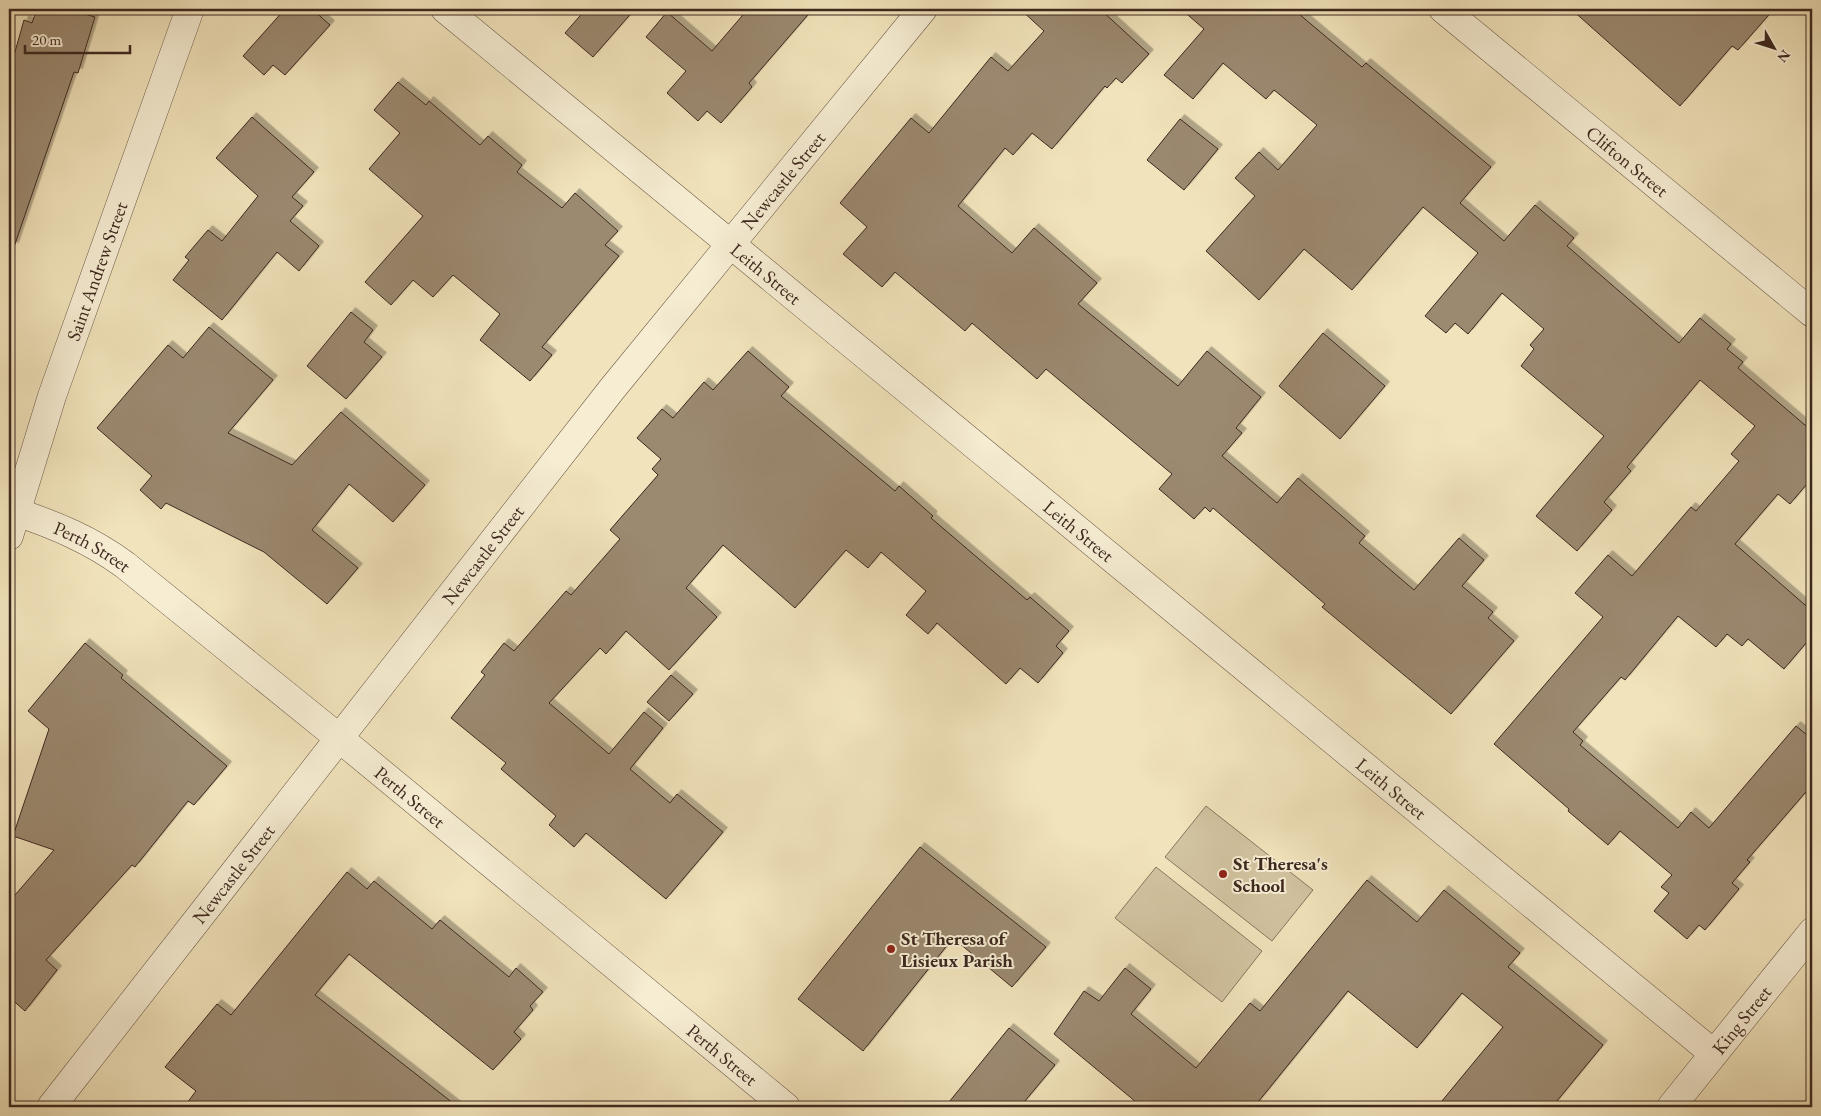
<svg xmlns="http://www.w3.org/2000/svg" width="1821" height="1116" font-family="'EB Garamond',serif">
<defs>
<filter id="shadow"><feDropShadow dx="4.5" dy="-4.5" stdDeviation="0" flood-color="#0004"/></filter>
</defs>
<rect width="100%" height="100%" fill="#f1e3bb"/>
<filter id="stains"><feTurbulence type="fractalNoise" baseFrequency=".004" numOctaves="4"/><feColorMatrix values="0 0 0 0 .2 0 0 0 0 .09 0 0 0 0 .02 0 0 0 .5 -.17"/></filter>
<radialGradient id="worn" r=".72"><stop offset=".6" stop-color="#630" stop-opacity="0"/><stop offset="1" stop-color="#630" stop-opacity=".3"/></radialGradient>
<!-- green -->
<g fill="#d2c3a0" stroke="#887660">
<path d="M 1206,806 L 1313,890 L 1272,941 L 1165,857 Z"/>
<path d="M 1156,867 L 1262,951 L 1222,1002 L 1115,918 Z"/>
</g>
<!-- building -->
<g fill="#9b8970" stroke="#3d281f" filter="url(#shadow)">
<path d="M 37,9 L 67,9 L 95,17 L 78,73 L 74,72 L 14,247 L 9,246 L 9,73 L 24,20 L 32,23 Z"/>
<path d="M 285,9 L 312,9 L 330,25 L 285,75 L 273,65 L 264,75 L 243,56 Z"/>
<path d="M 586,9 L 635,9 L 593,57 L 565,33 Z"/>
<path d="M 748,9 L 813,9 L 749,83 L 752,87 L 721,123 L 707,111 L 698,121 L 667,93 L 686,71 L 646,37 L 667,12 L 712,51 Z"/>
<path d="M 1020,9 L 1100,9 L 1149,54 L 1122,83 L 1116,78 L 1107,88 L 1105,86 L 1052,149 L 1032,133 L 1013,155 L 1005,148 L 958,206 L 1012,253 L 1034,228 L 1097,283 L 1078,304 L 1178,386 L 1207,351 L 1261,397 L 1236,428 L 1242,433 L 1222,456 L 1277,503 L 1298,478 L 1365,536 L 1359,543 L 1414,590 L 1459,538 L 1484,560 L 1462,586 L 1493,612 L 1488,618 L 1514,641 L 1451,714 L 1322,607 L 1325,604 L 1213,508 L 1210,512 L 1205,507 L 1194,519 L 1159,489 L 1172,474 L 1046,369 L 1037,379 L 972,323 L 965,331 L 895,272 L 882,287 L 843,254 L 867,227 L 840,203 L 911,118 L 929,133 L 991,57 L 1008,71 L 1044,31 Z"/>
<path d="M 1181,9 L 1293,9 L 1362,67 L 1366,63 L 1491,167 L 1460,203 L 1504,241 L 1535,205 L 1574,238 L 1567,246 L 1679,343 L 1700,318 L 1731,344 L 1727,349 L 1743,362 L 1738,368 L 1812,431 L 1812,478 L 1790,504 L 1778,494 L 1735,544 L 1812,611 L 1812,636 L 1784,669 L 1748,639 L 1742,646 L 1727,634 L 1716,647 L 1678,616 L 1625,680 L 1621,677 L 1573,732 L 1583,741 L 1580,745 L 1678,828 L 1691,812 L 1709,828 L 1796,726 L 1812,739 L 1812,785 L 1747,860 L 1750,862 L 1732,883 L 1739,889 L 1705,930 L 1699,925 L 1687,939 L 1654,911 L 1669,893 L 1661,887 L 1672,875 L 1620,831 L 1608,845 L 1568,811 L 1569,809 L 1494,744 L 1603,617 L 1575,593 L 1608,555 L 1632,576 L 1691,507 L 1696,511 L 1739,461 L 1731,454 L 1755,426 L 1700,380 L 1627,467 L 1631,471 L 1604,502 L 1612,510 L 1577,551 L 1536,516 L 1604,436 L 1521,366 L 1534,349 L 1530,345 L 1544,329 L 1502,293 L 1468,334 L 1455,323 L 1446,333 L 1425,316 L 1478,253 L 1423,207 L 1352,290 L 1304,249 L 1259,300 L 1206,251 L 1255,196 L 1235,178 L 1259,152 L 1278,170 L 1317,125 L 1274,90 L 1266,99 L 1223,63 L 1193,99 L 1164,75 L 1204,29 Z"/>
<path d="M 1571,9 L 1774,9 L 1738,50 L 1732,46 L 1680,106 Z"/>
<path d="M 398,82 L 426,105 L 429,101 L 480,145 L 488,136 L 522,165 L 517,172 L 562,208 L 575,193 L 618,231 L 605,245 L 619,256 L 542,347 L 552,355 L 530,381 L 480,340 L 500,314 L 453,275 L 433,297 L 413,280 L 391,305 L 365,282 L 423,216 L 369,169 L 400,133 L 374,110 Z"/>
<path d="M 252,117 L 314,172 L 292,197 L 303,206 L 290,221 L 319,246 L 299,271 L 277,252 L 222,320 L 173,280 L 189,260 L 185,257 L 208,230 L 222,241 L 258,196 L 216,158 Z"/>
<path d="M 1180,119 L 1218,149 L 1184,190 L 1147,160 Z"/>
<path d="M 351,312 L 373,330 L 364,342 L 382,357 L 346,399 L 307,366 Z"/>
<path d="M 209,327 L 273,380 L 228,433 L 292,465 L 341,412 L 425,485 L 393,522 L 349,484 L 312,530 L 358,568 L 327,604 L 264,552 L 166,503 L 161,509 L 140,490 L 152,476 L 97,428 L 168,345 L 183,358 Z"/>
<path d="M 1323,333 L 1385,386 L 1340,439 L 1279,386 Z"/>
<path d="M 748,351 L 789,387 L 781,396 L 895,491 L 899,486 L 933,516 L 931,518 L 1027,600 L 1030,597 L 1069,631 L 1056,646 L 1063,653 L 1038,683 L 1020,668 L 1006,684 L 937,623 L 928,634 L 906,615 L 926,591 L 881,552 L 868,568 L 846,550 L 795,608 L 723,545 L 686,588 L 717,617 L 669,670 L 626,631 L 606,654 L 600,648 L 549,703 L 609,754 L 644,712 L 663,728 L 630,769 L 670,803 L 677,794 L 723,832 L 666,899 L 586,833 L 574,847 L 549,825 L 556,816 L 501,769 L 506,763 L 451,718 L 485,675 L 481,672 L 504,643 L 514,651 L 566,591 L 571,595 L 620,539 L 610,530 L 658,475 L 652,469 L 661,459 L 637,438 L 662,409 L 673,418 L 704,382 L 713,390 Z"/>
<path d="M 85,643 L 123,675 L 121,678 L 227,766 L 194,805 L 188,801 L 135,867 L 132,865 L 46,960 L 57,970 L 25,1011 L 9,997 L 9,902 L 54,850 L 13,836 L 49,729 L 28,711 Z"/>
<path d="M 671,675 L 693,694 L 669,721 L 647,702 Z"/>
<path d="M 920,847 L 1046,947 L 1012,987 L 953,938 L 863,1051 L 798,999 Z"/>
<path d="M 347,872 L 367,889 L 374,881 L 432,929 L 440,920 L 509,977 L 516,968 L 543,992 L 530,1006 L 533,1010 L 514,1032 L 521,1039 L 493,1070 L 349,954 L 315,995 L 458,1107 L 184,1107 L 196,1091 L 165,1067 L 217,1004 L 231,1015 Z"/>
<path d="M 1367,880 L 1417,922 L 1444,890 L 1520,953 L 1508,967 L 1603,1045 L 1552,1107 L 1437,1107 L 1503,1027 L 1462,993 L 1417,1048 L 1348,991 L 1254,1107 L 1142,1107 L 1054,1034 L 1084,991 L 1099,1001 L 1125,968 L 1151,989 L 1131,1014 L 1196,1068 L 1250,1003 L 1260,1011 Z"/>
<path d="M 1009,1028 L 1055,1065 L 1020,1107 L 945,1107 Z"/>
</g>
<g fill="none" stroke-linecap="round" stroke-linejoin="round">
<!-- minor casing -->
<g stroke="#6a5746" stroke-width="29">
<g id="minor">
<path id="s1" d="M 445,9 L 1713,1053"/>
<path id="s2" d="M 1443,9 L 1812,313"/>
<path id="s3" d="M 16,512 C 55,525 91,540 125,565 L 339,738 L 786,1107"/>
<path id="s4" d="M 51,1107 L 612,389 L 923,9"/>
<path id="s5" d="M 1671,1107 L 1812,932"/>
</g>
</g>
<!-- tertiary casing -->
<g stroke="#6a5746" stroke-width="29">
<g id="tertiary">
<path id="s6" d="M 9,536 L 52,396 L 190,9"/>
</g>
</g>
<!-- minor -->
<use href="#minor" stroke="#f6edd3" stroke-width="28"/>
<!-- tertiary -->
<use href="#tertiary" stroke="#f6edd3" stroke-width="28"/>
</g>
<!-- markers -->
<g fill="#8f2418" stroke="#f6edd3" stroke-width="2">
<circle cx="1223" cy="874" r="5"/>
<circle cx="891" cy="949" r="5"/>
</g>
<g text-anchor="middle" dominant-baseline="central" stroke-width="4" stroke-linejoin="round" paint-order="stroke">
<!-- street labels -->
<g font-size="19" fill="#3d281f" stroke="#f6edd3">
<text stroke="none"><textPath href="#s2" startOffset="239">Clifton Street</textPath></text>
<text stroke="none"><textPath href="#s4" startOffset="1181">Newcastle Street</textPath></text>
<text stroke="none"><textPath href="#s6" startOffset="279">Saint Andrew Street</textPath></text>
<text stroke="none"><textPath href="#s1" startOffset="416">Leith Street</textPath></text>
<text stroke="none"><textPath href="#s1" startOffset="821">Leith Street</textPath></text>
<text stroke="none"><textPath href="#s3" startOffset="84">Perth Street</textPath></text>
<text stroke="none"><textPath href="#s4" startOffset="701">Newcastle Street</textPath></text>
<text stroke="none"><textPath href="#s1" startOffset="1226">Leith Street</textPath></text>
<text stroke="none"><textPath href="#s3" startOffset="489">Perth Street</textPath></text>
<text stroke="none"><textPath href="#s4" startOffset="296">Newcastle Street</textPath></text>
<text stroke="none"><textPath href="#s5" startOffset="112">King Street</textPath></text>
<text stroke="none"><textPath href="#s3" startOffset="894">Perth Street</textPath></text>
</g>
<!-- poi labels -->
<g font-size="19" font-weight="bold" fill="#3d281f" stroke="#f6edd3" text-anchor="start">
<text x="1233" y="863">St Theresa's<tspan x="1233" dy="22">School</tspan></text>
<text x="901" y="938">St Theresa of<tspan x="901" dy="22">Lisieux Parish</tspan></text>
</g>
</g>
<!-- margin -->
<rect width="1821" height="1116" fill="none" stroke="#f1e3bb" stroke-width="30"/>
<rect x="10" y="10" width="1801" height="1096" fill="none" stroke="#3d281f" stroke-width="2.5"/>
<rect x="15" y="15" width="1791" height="1086" fill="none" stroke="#3d281f"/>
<!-- north arrow -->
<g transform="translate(1774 48) rotate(129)" stroke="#f6edd3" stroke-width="4" paint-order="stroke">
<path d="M0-4L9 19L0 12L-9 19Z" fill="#3d281f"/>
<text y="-8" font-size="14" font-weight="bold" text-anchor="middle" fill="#3d281f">N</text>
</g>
<!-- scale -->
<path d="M25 45v8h105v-8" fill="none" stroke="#3d281f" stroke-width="2.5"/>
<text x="32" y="45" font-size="15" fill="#3d281f" stroke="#f6edd3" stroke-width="4" paint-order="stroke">20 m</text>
<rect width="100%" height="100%" filter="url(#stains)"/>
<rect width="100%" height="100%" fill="url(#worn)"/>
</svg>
